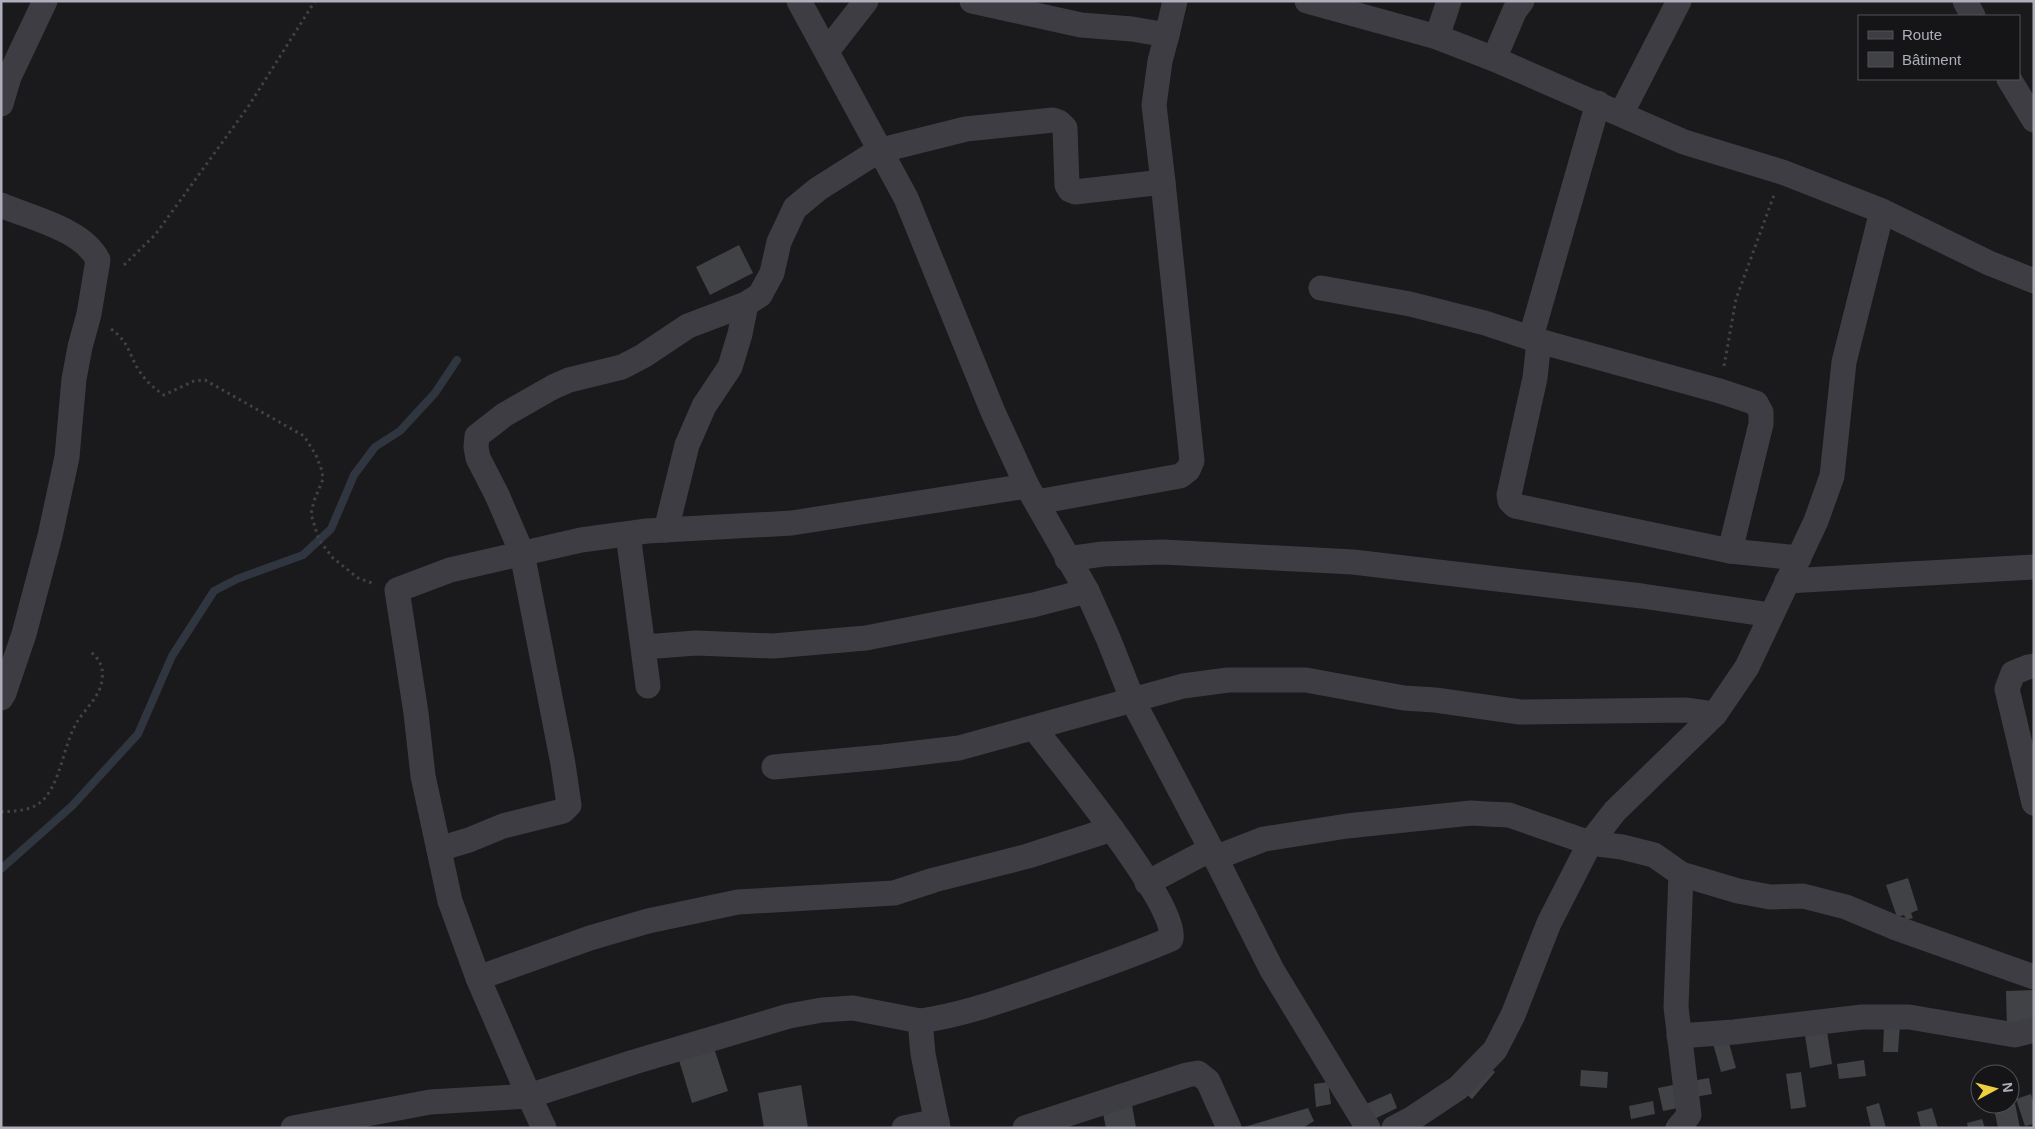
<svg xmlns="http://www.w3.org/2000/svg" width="2035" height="1129" font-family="Arial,sans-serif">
<rect width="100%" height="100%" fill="#1a1a1c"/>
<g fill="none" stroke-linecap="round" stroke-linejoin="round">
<!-- stream -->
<path stroke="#303640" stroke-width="8" d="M 1,869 L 72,806 L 138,734 L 172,656 L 214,591 L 237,579 L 303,555 L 331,529 L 354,475 L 375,447 L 400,431 L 435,393 L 457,360"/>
</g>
<!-- building -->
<g fill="#414246">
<path d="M 739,245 L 753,273 L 710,295 L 696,267 Z"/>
<path d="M 1908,878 L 1918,910 L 1911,913 L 1913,918 L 1906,920 L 1904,915 L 1897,917 L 1886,885 Z"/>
<path d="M 2034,990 L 2034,1029 L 2007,1029 L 2006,991 Z"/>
<path d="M 1826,1025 L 1832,1064 L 1810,1068 L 1804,1029 Z"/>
<path d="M 1884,1025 L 1900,1025 L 1898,1052 L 1883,1052 Z"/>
<path d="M 1727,1036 L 1736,1068 L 1721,1072 L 1712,1040 Z"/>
<path d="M 713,1045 L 728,1091 L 692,1103 L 678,1057 Z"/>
<path d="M 1864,1060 L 1866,1076 L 1839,1079 L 1837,1064 Z"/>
<path d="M 1485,1063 L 1495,1072 L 1472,1099 L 1461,1090 Z"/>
<path d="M 1581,1070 L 1608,1072 L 1607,1088 L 1580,1086 Z"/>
<path d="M 1801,1072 L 1806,1107 L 1791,1109 L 1786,1074 Z"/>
<path d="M 1709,1078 L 1712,1094 L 1683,1099 L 1680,1083 Z"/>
<path d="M 1328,1082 L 1331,1104 L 1316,1107 L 1314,1084 Z"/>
<path d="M 801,1085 L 808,1128 L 764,1128 L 758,1093 Z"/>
<path d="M 1673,1085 L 1678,1108 L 1663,1111 L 1658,1088 Z"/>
<path d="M 1391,1093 L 1397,1108 L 1364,1124 L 1357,1108 Z"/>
<path d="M 2031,1094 L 2034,1105 L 2034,1124 L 2025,1126 L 2016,1099 Z"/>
<path d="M 2014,1098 L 2020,1128 L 1998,1128 L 1993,1104 L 2010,1104 L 2010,1099 Z"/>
<path d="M 1131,1099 L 1136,1128 L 1106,1128 L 1101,1104 Z"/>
<path d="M 1653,1101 L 1655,1114 L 1631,1119 L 1629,1106 Z"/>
<path d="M 1879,1103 L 1886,1128 L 1871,1128 L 1866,1107 Z"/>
<path d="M 1308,1108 L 1314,1121 L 1303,1128 L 1241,1128 Z"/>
<path d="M 1932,1108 L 1938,1128 L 1921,1128 L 1917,1112 Z"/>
<path d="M 1982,1119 L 1985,1128 L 1968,1128 L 1967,1123 Z"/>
</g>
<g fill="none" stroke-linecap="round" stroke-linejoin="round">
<!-- path -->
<g stroke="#414248" stroke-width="3" stroke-dasharray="2.5 4" stroke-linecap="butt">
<path d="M 124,265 L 155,235 L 248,107 L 315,1"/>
<path d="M 111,329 C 129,342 128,352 138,369 C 145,380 153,388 164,395 L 194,381 L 205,380 L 304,436 L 316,455 L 322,471 L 323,479 L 314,501 L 311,514 L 319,540 L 333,558 L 358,578 L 372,583"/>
<path d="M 1724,366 L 1736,299 L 1774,195"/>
<path d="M 1,812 C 16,811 33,811 44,799 C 62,778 63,746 77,722 C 85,709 101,695 102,680 C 104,666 99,659 89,650"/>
</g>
<!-- minor -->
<g stroke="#3d3d43" stroke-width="25">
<path d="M 799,1 L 906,198 L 993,412 L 1027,486 L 1087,591 L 1108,638 L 1133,701 L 1211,849 L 1272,970 L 1368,1128"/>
<path d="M 972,1 L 1081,25 L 1132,29 L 1167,35 L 1175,1"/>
<path d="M 1307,1 L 1437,37 L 1494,59 L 1684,142 L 1782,172 L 1882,211 L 1989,263 L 2034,281"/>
<path d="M 1965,1 L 1973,16"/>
<path d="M 1437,37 L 1449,1"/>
<path d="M 827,51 L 866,1"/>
<path d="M 1494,59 L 1515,10 L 1522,1"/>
<path d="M 2009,79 L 2034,120"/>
<path d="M 1,104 L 9,77 L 45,1"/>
<path d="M 1621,114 L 1679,1"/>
<path d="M 1,205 C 30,218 83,229 98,260 L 89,314 L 80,347 L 74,379 L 67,457 L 50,536 L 24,634 L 4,693 L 1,698"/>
<path d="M 1321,288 L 1410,304 L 1485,323 L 1539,341 L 1720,391 L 1756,403 L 1761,412 L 1761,424 L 1730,551"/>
<path d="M 1531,337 L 1598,103"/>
<path d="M 1539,341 L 1535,378 L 1509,495 L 1510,501 L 1515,506 L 1730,551 L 1799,558"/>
<path d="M 1037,502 L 1180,476 L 1188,470 L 1192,461 L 1163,182"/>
<path d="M 666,530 L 687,445 L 704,406 L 730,367 L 740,334 L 746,304"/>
<path d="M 628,534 L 648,686"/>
<path d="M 1067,559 L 1103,554 L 1163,552 L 1353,562 L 1642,596 L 1771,615"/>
<path d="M 1787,581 L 2034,567"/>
<path d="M 644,647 L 696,643 L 773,646 L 866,638 L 1033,605 L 1087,591"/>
<path d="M 2034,666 L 2028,667 L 2013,673 L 2007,689 L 2034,803"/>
<path d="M 774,767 L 883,757 L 959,748 L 1183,686 L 1228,680 L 1306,680 L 1404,698 L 1435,700 L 1520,712 L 1687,710 L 1715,714"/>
<path d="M 439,849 L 469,840 L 503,826 L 563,811 L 569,805 L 563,764 L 522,553 L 497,495 L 478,458 L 476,447 L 477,436 L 504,415 L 553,387 L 569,380 L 622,367 L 643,356 L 688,326 L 746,304 L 760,295 L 772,273 L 779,242 L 795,208 L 818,189 L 878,151 L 966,129 L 1053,120 L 1059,122 L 1065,128 L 1067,185 L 1070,190 L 1075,192 L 1163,182 L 1154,105 L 1160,61 L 1167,35"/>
<path d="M 1215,858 L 1264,839 L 1347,826 L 1471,813 L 1487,814 L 1509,815 L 1590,843 L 1622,847 L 1654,855 L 1681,874 L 1676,1007 L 1689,1115 L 1678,1128"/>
<path d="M 1681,874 L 1738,891 L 1770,897 L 1803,896 L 1846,907 L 1896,928 L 2034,977"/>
<path d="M 1147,883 L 1211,849"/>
<path d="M 478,978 L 590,938 L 648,921 L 738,902 L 894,893 L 934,880 L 1028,856 L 1112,829"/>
<path d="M 1679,1036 L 1734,1032 L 1862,1017 L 1909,1017 L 2015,1035 L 2034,1030"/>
<path d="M 293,1128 L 430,1102 L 529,1096 L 634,1062 L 789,1016 L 822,1010 L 853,1008 L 920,1021"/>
<path d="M 544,1128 L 529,1096 L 478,978 L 450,901 L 423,776 L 416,713 L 397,590 L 450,570 L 581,540 L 647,531 L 792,523 L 1027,486"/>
<path d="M 904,1128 L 937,1121"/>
<path d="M 938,1128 L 923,1054 L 920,1021 C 962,1015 1001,1001 1042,987 C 1085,972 1129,957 1171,939 C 1178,904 1060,762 1034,728"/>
<path d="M 1025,1128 L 1187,1075 L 1198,1073 L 1208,1081 L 1229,1128"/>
<path d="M 1394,1128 L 1413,1118 L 1458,1088 L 1495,1050 L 1513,1015 L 1549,923 L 1590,843 L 1615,811 L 1715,714 L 1747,667 L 1816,521 L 1832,476 L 1844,362 L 1882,211"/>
</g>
</g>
<!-- border -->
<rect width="2035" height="1129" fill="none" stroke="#adafbb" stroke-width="5"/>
<!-- legend -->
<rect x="1858" y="15" width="162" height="65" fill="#151517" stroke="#525359"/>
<rect x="1868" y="31" width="25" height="8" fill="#3d3d43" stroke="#525359"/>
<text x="1902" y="40" font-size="15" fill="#adafbb">Route</text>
<rect x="1868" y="52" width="25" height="15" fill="#414246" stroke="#525359"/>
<text x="1902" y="65" font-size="15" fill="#adafbb">Bâtiment</text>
<!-- north arrow -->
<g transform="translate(1995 1089) rotate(83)"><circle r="24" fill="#151517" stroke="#525359"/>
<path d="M0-4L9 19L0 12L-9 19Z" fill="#efce3f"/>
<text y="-8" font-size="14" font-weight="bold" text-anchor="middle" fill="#adafbb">N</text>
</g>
</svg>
